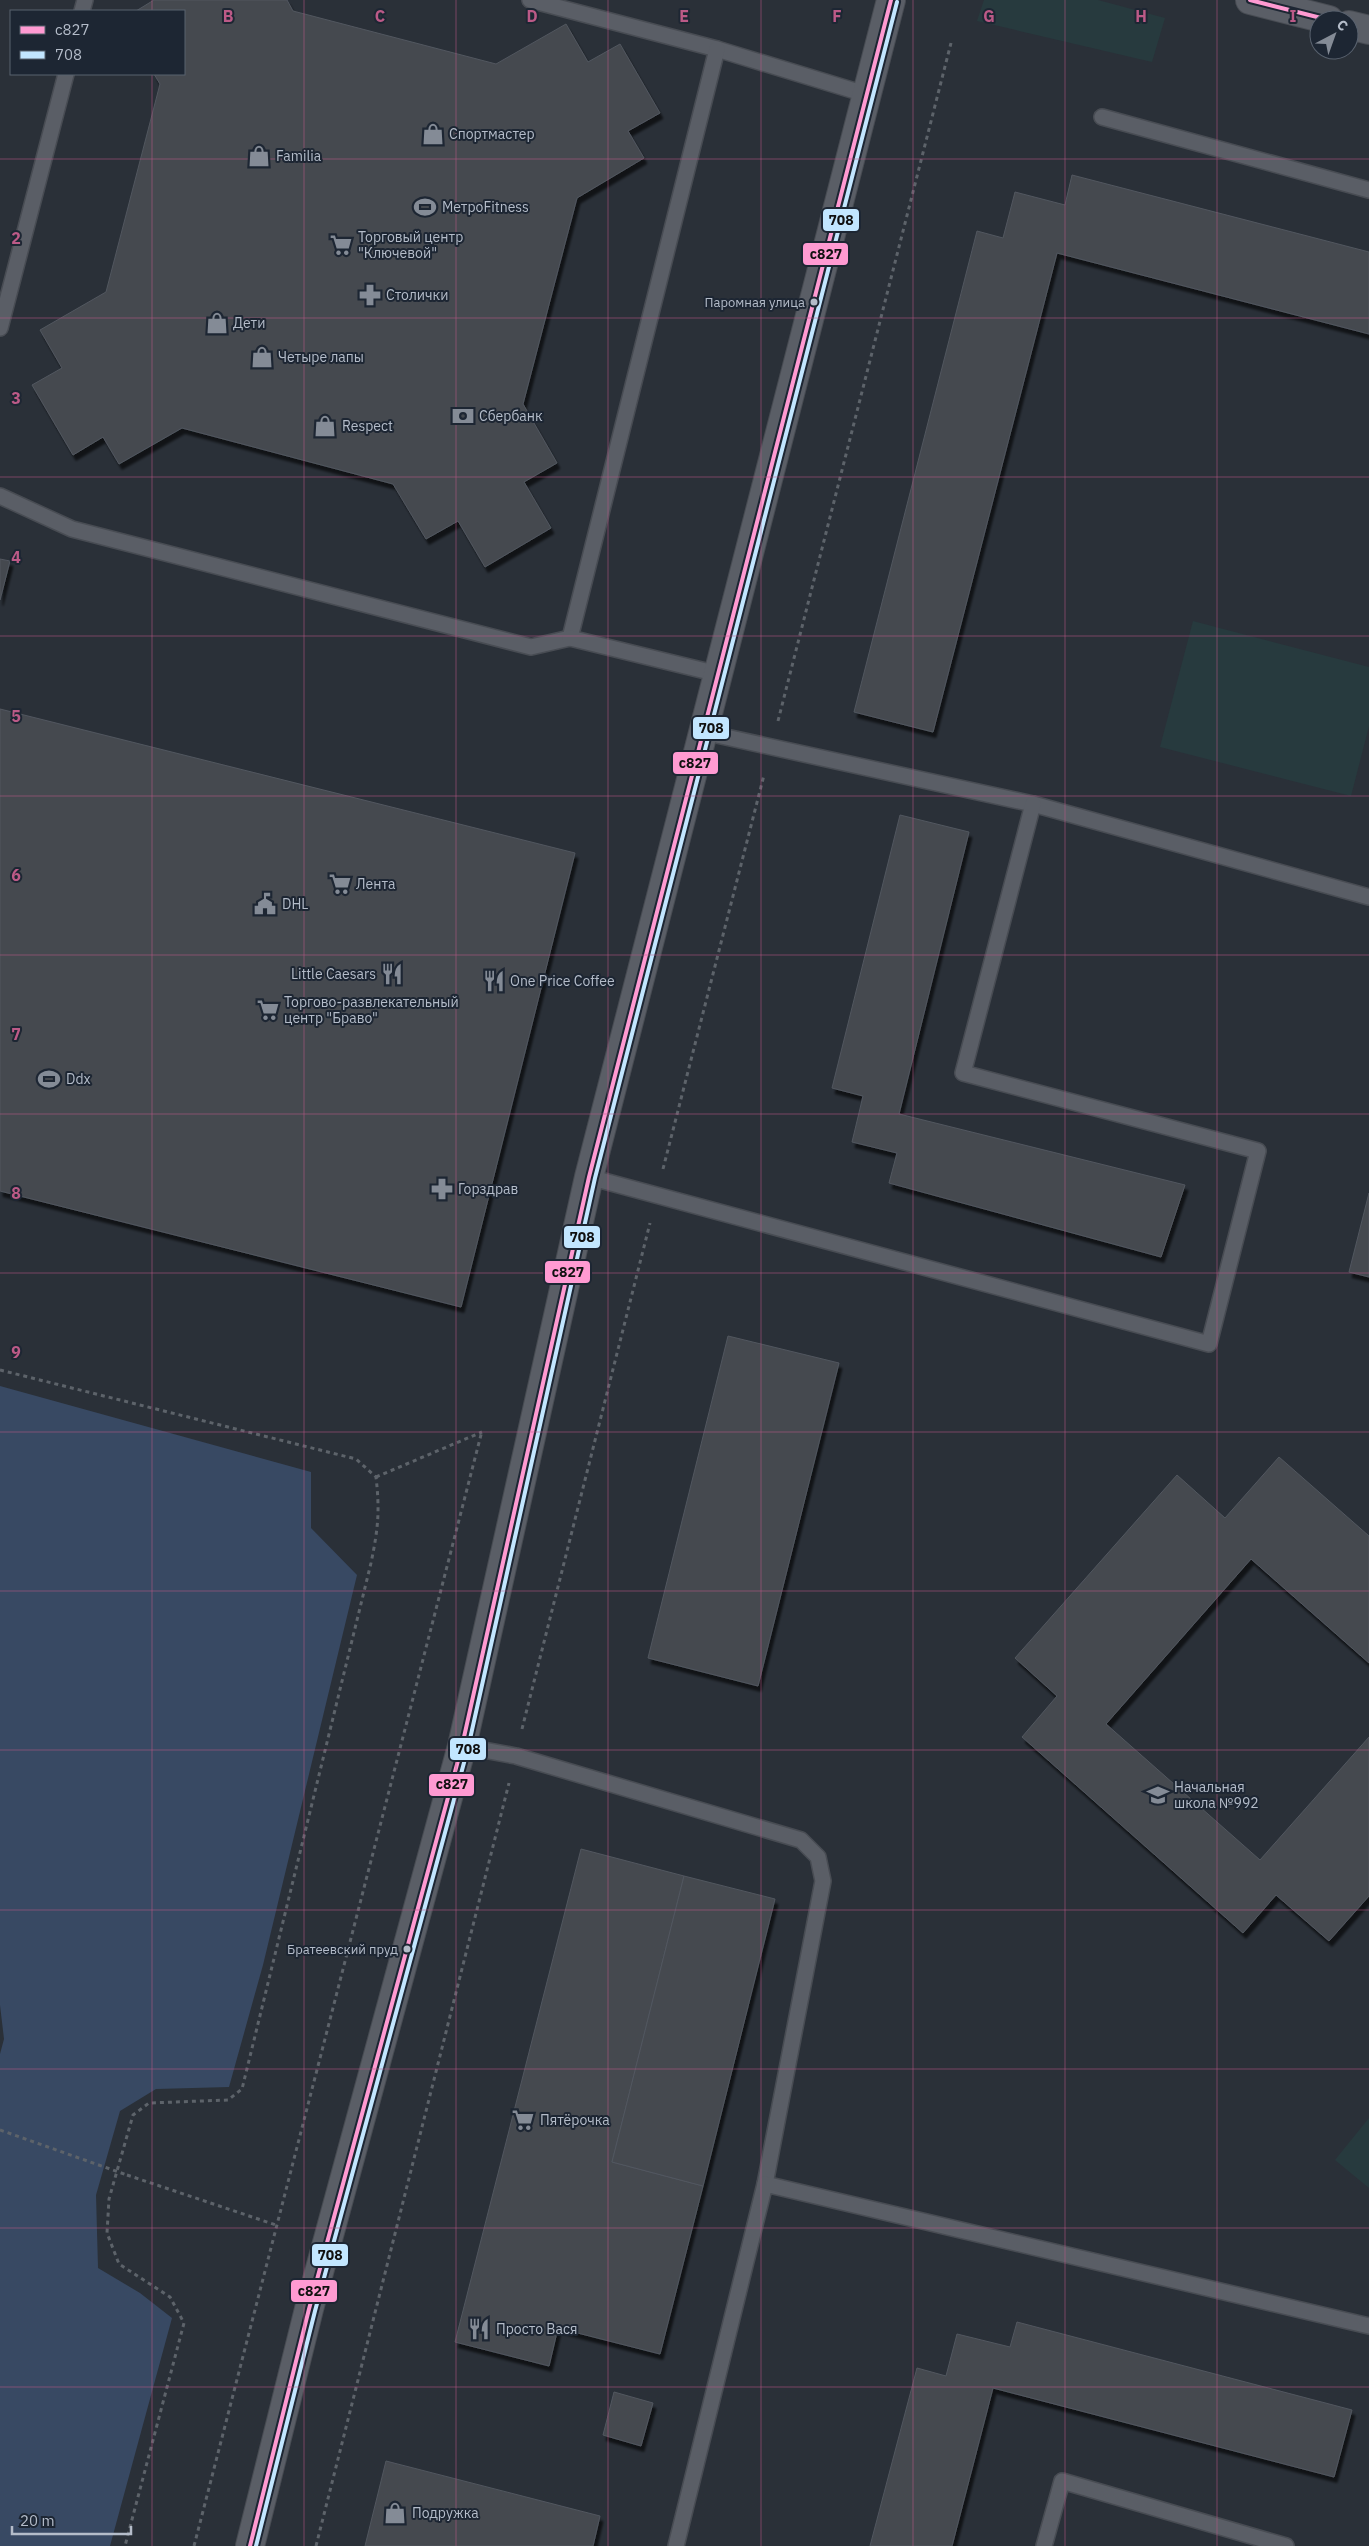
<svg xmlns="http://www.w3.org/2000/svg" width="1369" height="2546" font-family="'IBM Plex Sans',sans-serif">
<defs>
<filter id="shadow"><feDropShadow dx="3" dy="5.5" stdDeviation="1" flood-color="#0009"/></filter>
</defs>
<rect width="100%" height="100%" fill="#2a3038"/>
<!-- green -->
<g fill="#273a3e">
<path d="M 984,0 L 1098,0 L 1165,18 L 1152,62 L 977,21 Z"/>
<path d="M 1193,621 L 1369,667 L 1369,726 L 1351,796 L 1160,747 Z"/>
<path d="M 1369,2118 L 1369,2188 L 1335,2160 Z"/>
</g>
<!-- water -->
<path fill="#384963" d="M 0,1386 L 311,1472 L 311,1528 L 357,1575 L 263,1965 L 229,2087 L 156,2089 L 120,2111 L 96,2195 L 98,2268 L 140,2293 L 172,2318 L 110,2546 L 0,2546 L 0,2054 L 4,2039 L 0,2005 Z"/>
<!-- building -->
<g fill="#444950" stroke="#52575f" filter="url(#shadow)">
<path d="M 154,0 L 287,0 L 293,11 L 496,64 L 566,24 L 588,62 L 620,44 L 660,113 L 628,131 L 644,158 L 577,198 L 552,293 L 523,404 L 557,463 L 524,482 L 551,528 L 485,567 L 458,521 L 426,539 L 393,484 L 182,428 L 119,464 L 103,437 L 73,455 L 32,385 L 62,368 L 40,330 L 106,292 L 160,84 L 154,74 L 184,74 L 184,11 L 136,11 Z"/>
<path d="M 1072,175 L 1369,252 L 1369,334 L 1057,253 L 933,732 L 854,712 L 977,231 L 1003,238 L 1015,192 L 1065,205 Z"/>
<path d="M 0,559 L 10,561 L 0,600 Z"/>
<path d="M 0,709 L 575,853 L 461,1307 L 0,1191 Z"/>
<path d="M 900,815 L 969,832 L 899,1114 L 1185,1185 L 1161,1257 L 889,1183 L 897,1153 L 852,1142 L 863,1096 L 832,1088 Z"/>
<path d="M 1369,1193 L 1369,1277 L 1349,1272 Z"/>
<path d="M 728,1336 L 839,1363 L 758,1686 L 648,1658 Z"/>
<path d="M 1279,1457 L 1369,1536 L 1369,1663 L 1251,1559 L 1106,1724 L 1260,1860 L 1369,1737 L 1369,1896 L 1329,1941 L 1276,1895 L 1243,1933 L 1022,1737 L 1057,1696 L 1015,1658 L 1177,1475 L 1225,1518 Z"/>
<path d="M 581,1849 L 684,1876 L 612,2162 L 703,2186 L 660,2354 L 558,2328 L 549,2366 L 455,2342 Z"/>
<path d="M 684,1876 L 775,1899 L 703,2186 L 612,2162 Z"/>
<path d="M 1017,2322 L 1352,2410 L 1334,2477 L 993,2388 L 952,2546 L 870,2546 L 917,2368 L 946,2376 L 957,2334 L 1010,2347 Z"/>
<path d="M 614,2392 L 653,2403 L 641,2446 L 603,2435 Z"/>
<path d="M 386,2461 L 600,2516 L 593,2546 L 365,2546 Z"/>
</g>
<g fill="none" stroke-linecap="round" stroke-linejoin="round">
<!-- service casing -->
<g stroke="#484c53" stroke-width="18">
<g id="service">
<path d="M 530,0 L 717,49 L 865,94"/>
<path d="M 82,11 L 85,0"/>
<path d="M 1102,117 L 1369,190"/>
<path d="M 0,328 L 66,74"/>
<path d="M 0,496 L 72,529 L 531,647 L 570,638 L 717,49"/>
<path d="M 570,638 L 718,674"/>
<path d="M 703,732 L 1033,804 L 1369,897"/>
<path d="M 589,1177 L 1209,1344 L 1258,1151 L 963,1073 L 1033,804"/>
<path d="M 462,1746 L 516,1756 L 801,1840 L 818,1857 L 823,1881 L 765,2184"/>
<path d="M 676,2546 L 765,2184 L 1369,2326"/>
<path d="M 1044,2546 L 1062,2481 L 1286,2546"/>
</g>
</g>
<!-- minor casing -->
<g stroke="#484c53" stroke-width="30">
<path id="minor" d="M 250,2546 L 309,2309 L 462,1746 L 589,1177 L 891,0"/>
</g>
<!-- tertiary casing -->
<g stroke="#484c53" stroke-width="30">
<g id="tertiary">
<path d="M 1250,0 L 1329,20"/>
<path d="M 1349,25 L 1369,30"/>
</g>
</g>
<!-- path -->
<g stroke="#5d636a" stroke-width="3" stroke-dasharray="4 4" stroke-linecap="butt">
<path d="M 778,721 L 951,43"/>
<path d="M 663,1169 L 764,775"/>
<path d="M 0,1370 L 356,1459 L 376,1477 C 380,1512 378,1529 371,1563 L 242,2089 L 228,2100 L 149,2103 L 133,2115 L 109,2199 L 107,2233 L 119,2264 L 170,2297 L 184,2323 L 125,2546"/>
<path d="M 376,1477 L 482,1432"/>
<path d="M 522,1729 L 650,1223"/>
<path d="M 127,2175 L 276,2225"/>
<path d="M 194,2546 L 482,1431"/>
<path d="M 316,2546 L 509,1783"/>
</g>
<!-- service -->
<use href="#service" stroke="#5a5e66" stroke-width="15"/>
<!-- minor -->
<use href="#minor" stroke="#5a5e66" stroke-width="28"/>
<!-- tertiary -->
<use href="#tertiary" stroke="#5a5e66" stroke-width="28"/>
<!-- path-bridge -->
<path stroke="#5d636a" stroke-width="3" stroke-dasharray="4 4" stroke-linecap="butt" d="M 0,2130 L 127,2175"/>
<!-- bus-1 casing -->
<g stroke="#1d2633" stroke-width="8">
<g id="bus-1">
<path d="M 1250,0 L 1329,20"/>
<path d="M 250,2546 L 309,2309 L 462,1746 L 589,1177 L 891,0"/>
</g>
</g>
<!-- bus-2 casing -->
<g stroke="#1d2633" stroke-width="8">
<path id="bus-2" d="M 256,2546 L 315,2311 L 468,1748 L 595,1178 L 897,2"/>
</g>
<!-- bus-1 -->
<use href="#bus-1" stroke="#ff9ad2" stroke-width="4"/>
<!-- bus-2 -->
<use href="#bus-2" stroke="#c2e6ff" stroke-width="4"/>
</g>
<!-- grid -->
<path fill="none" stroke="#bc5a87" stroke-width="1" stroke-opacity="0.55" d="M 152,0 L 152,11M 304,0 L 304,2546M 456,0 L 456,2546M 608,0 L 608,2546M 761,0 L 761,2546M 913,0 L 913,2546M 1065,0 L 1065,2546M 1217,0 L 1217,2546M 152,74 L 152,2546M 0,159 L 1369,159M 0,318 L 1369,318M 0,477 L 1369,477M 0,636 L 1369,636M 0,796 L 1369,796M 0,955 L 1369,955M 0,1114 L 1369,1114M 0,1273 L 1369,1273M 0,1432 L 1369,1432M 0,1591 L 1369,1591M 0,1750 L 1369,1750M 0,1910 L 1369,1910M 0,2069 L 1369,2069M 0,2228 L 1369,2228M 0,2387 L 1369,2387"/>
<!-- icons -->
<defs>
<g id="shop-bare" transform="scale(1.725)"><path d="M-5-2.5h2.3a2.7 3.5 0 0 1 5.4 0H5L5.5 6h-11ZM-1.5-2.5h3a1.5 2.3 0 0 0-3 0Z" fill="#848b96" stroke="#1d2633" stroke-width="2.5" paint-order="stroke"/></g>
<g id="stadium-bare" transform="scale(1.725)"><path d="M0-5a6.5 5 0 1 0 0 10a6.5 5 0 1 0 0-10ZM-3.5-1.8h7v3.6h-7Z" fill="#848b96" stroke="#1d2633" stroke-width="2.5" paint-order="stroke"/></g>
<g id="supermarket-bare" transform="scale(1.725)"><path d="M-6-5.5h2.5l.6 2H6L4.5 2H-2.5L-4.4-4H-6ZM-1.5 3.2a1.3 1.3 0 1 0 .1 0ZM3 3.2a1.3 1.3 0 1 0 .1 0Z" fill="#848b96" stroke="#1d2633" stroke-width="2.5" paint-order="stroke"/></g>
<g id="pharmacy-bare" transform="scale(1.725)"><path d="M-2-6h4v4h4v4h-4v4h-4v-4h-4v-4h4Z" fill="#848b96" stroke="#1d2633" stroke-width="2.5" paint-order="stroke"/></g>
<g id="bank-bare" transform="scale(1.725)"><path d="M-6-4H6V4H-6ZM0-2.3a2.3 2.3 0 1 0 0 4.6a2.3 2.3 0 1 0 0-4.6Z" fill="#848b96" stroke="#1d2633" stroke-width="2.5" paint-order="stroke"/></g>
<g id="civic-bare" transform="scale(1.725)"><path d="M-.6-6.5H3V-4.5H.6V-3L4-1V1h2V6H-6V1h2V-1L-.6-3ZM-1.2 2.5V6h2.4V2.5Z" fill="#848b96" stroke="#1d2633" stroke-width="2.5" paint-order="stroke"/></g>
<g id="restaurant-bare" transform="scale(1.725)"><path d="M-5-6h1v4h1v-4h1v4h1v-4h1v5L-1.5 .5V6h-2V.5L-5-1ZM5-6V6H3V1.5H1.5Q1.5-4 5-6Z" fill="#848b96" stroke="#1d2633" stroke-width="2.5" paint-order="stroke"/></g>
<g id="school-bare" transform="scale(1.725)"><path d="M0-5L7-2L0 1L-7-2ZM-4 1L0 2.5L4 1V4Q0 6-4 4Z" fill="#848b96" stroke="#1d2633" stroke-width="2.5" paint-order="stroke"/></g>
</defs>
<g fill-rule="evenodd">
<use href="#shop-bare" x="433" y="134"/>
<use href="#shop-bare" x="259" y="156"/>
<use href="#stadium-bare" x="425" y="207"/>
<use href="#supermarket-bare" x="341" y="245"/>
<use href="#pharmacy-bare" x="370" y="295"/>
<use href="#shop-bare" x="217" y="323"/>
<use href="#shop-bare" x="262" y="357"/>
<use href="#bank-bare" x="463" y="416"/>
<use href="#shop-bare" x="325" y="426"/>
<use href="#supermarket-bare" x="340" y="884"/>
<use href="#civic-bare" x="265" y="904"/>
<use href="#restaurant-bare" x="392" y="974"/>
<use href="#restaurant-bare" x="494" y="981"/>
<use href="#supermarket-bare" x="268" y="1010"/>
<use href="#stadium-bare" x="49" y="1079"/>
<use href="#pharmacy-bare" x="442" y="1189"/>
<use href="#school-bare" x="1158" y="1795"/>
<use href="#supermarket-bare" x="523" y="2120"/>
<use href="#restaurant-bare" x="479" y="2329"/>
<use href="#shop-bare" x="395" y="2513"/>
</g>
<!-- markers -->
<g fill="#b4bcc9" stroke="#1d2633" stroke-width="2">
<circle cx="814" cy="302" r="4.5"/>
<circle cx="407" cy="1949" r="4.5"/>
</g>
<g text-anchor="middle" dominant-baseline="central" stroke-width="4" stroke-linejoin="round" paint-order="stroke">
<!-- bus labels -->
<g font-size="13" fill="#b4bcc9" stroke="#1d2633" text-anchor="end">
<text x="805" y="302">Паромная улица</text>
<text x="398" y="1949">Братеевский пруд</text>
</g>
<!-- poi labels -->
<g font-size="14" fill="#b4bcc9" stroke="#1d2633" text-anchor="start">
<text x="449" y="134">Спортмастер</text>
<text x="276" y="156">Familia</text>
<text x="442" y="207">МетроFitness</text>
<text x="358" y="237">Торговый центр<tspan x="358" dy="16">"Ключевой"</tspan></text>
<text x="386" y="295">Столички</text>
<text x="233" y="323">Дети</text>
<text x="278" y="357">Четыре лапы</text>
<text x="479" y="416">Сбербанк</text>
<text x="342" y="426">Respect</text>
<text x="356" y="884">Лента</text>
<text x="282" y="904">DHL</text>
<text x="376" y="974" text-anchor="end">Little Caesars</text>
<text x="510" y="981">One Price Coffee</text>
<text x="284" y="1002">Торгово-развлекательный<tspan x="284" dy="16">центр "Браво"</tspan></text>
<text x="66" y="1079">Ddx</text>
<text x="458" y="1189">Горздрав</text>
<text x="1174" y="1787">Начальная<tspan x="1174" dy="16">школа №992</tspan></text>
<text x="540" y="2120">Пятёрочка</text>
<text x="496" y="2329">Просто Вася</text>
<text x="412" y="2513">Подружка</text>
</g>
</g>
<g font-size="16" text-anchor="middle" font-weight="bold" fill="#bc5a87" stroke="#1d2633" stroke-width="4" stroke-linejoin="round" paint-order="stroke">
<text x="228" y="22">B</text>
<text x="380" y="22">C</text>
<text x="532" y="22">D</text>
<text x="684" y="22">E</text>
<text x="837" y="22">F</text>
<text x="989" y="22">G</text>
<text x="1141" y="22">H</text>
<text x="1293" y="22">I</text>
<text x="16" y="244">2</text>
<text x="16" y="404">3</text>
<text x="16" y="563">4</text>
<text x="16" y="722">5</text>
<text x="16" y="881">6</text>
<text x="16" y="1040">7</text>
<text x="16" y="1199">8</text>
<text x="16" y="1358">9</text>
</g>
<g stroke="#1d2633" stroke-width="2">
<rect x="822" y="208" width="38" height="24" rx="5" fill="#c2e6ff"/>
<rect x="802" y="242" width="47" height="24" rx="5" fill="#ff9ad2"/>
<rect x="692" y="716" width="38" height="24" rx="5" fill="#c2e6ff"/>
<rect x="672" y="751" width="47" height="24" rx="5" fill="#ff9ad2"/>
<rect x="563" y="1225" width="38" height="24" rx="5" fill="#c2e6ff"/>
<rect x="544" y="1260" width="47" height="24" rx="5" fill="#ff9ad2"/>
<rect x="449" y="1737" width="38" height="24" rx="5" fill="#c2e6ff"/>
<rect x="428" y="1773" width="47" height="24" rx="5" fill="#ff9ad2"/>
<rect x="311" y="2243" width="38" height="24" rx="5" fill="#c2e6ff"/>
<rect x="290" y="2279" width="48" height="24" rx="5" fill="#ff9ad2"/>
</g>
<g font-size="14" text-anchor="middle" font-weight="bold" fill="#111">
<text x="841" y="225">708</text>
<text x="826" y="259">с827</text>
<text x="711" y="733">708</text>
<text x="695" y="768">с827</text>
<text x="582" y="1242">708</text>
<text x="568" y="1277">с827</text>
<text x="468" y="1754">708</text>
<text x="452" y="1789">с827</text>
<text x="330" y="2260">708</text>
<text x="314" y="2296">с827</text>
</g>
<!-- legend -->
<rect x="10" y="10" width="175" height="65" fill="#1d2633" stroke="#59626f"/>
<rect x="20" y="26" width="25" height="8" fill="#ff9ad2" stroke="#59626f"/>
<text x="55" y="35" font-size="15" fill="#b4bcc9">с827</text>
<rect x="20" y="51" width="25" height="8" fill="#c2e6ff" stroke="#59626f"/>
<text x="55" y="60" font-size="15" fill="#b4bcc9">708</text>
<!-- north arrow -->
<g transform="translate(1334 35) rotate(41)"><circle r="24" fill="#1d2633" stroke="#59626f"/>
<path d="M0-4L9 19L0 12L-9 19Z" fill="#848b96"/>
<text y="-8" font-size="14" font-weight="bold" text-anchor="middle" fill="#b4bcc9">С</text>
</g>
<!-- scale -->
<path d="M12 2526v8h119v-8" fill="none" stroke="#b4bcc9" stroke-width="2.5"/>
<text x="20" y="2526" font-size="15" fill="#b4bcc9" stroke="#1d2633" stroke-width="4" paint-order="stroke">20 m</text>
</svg>
